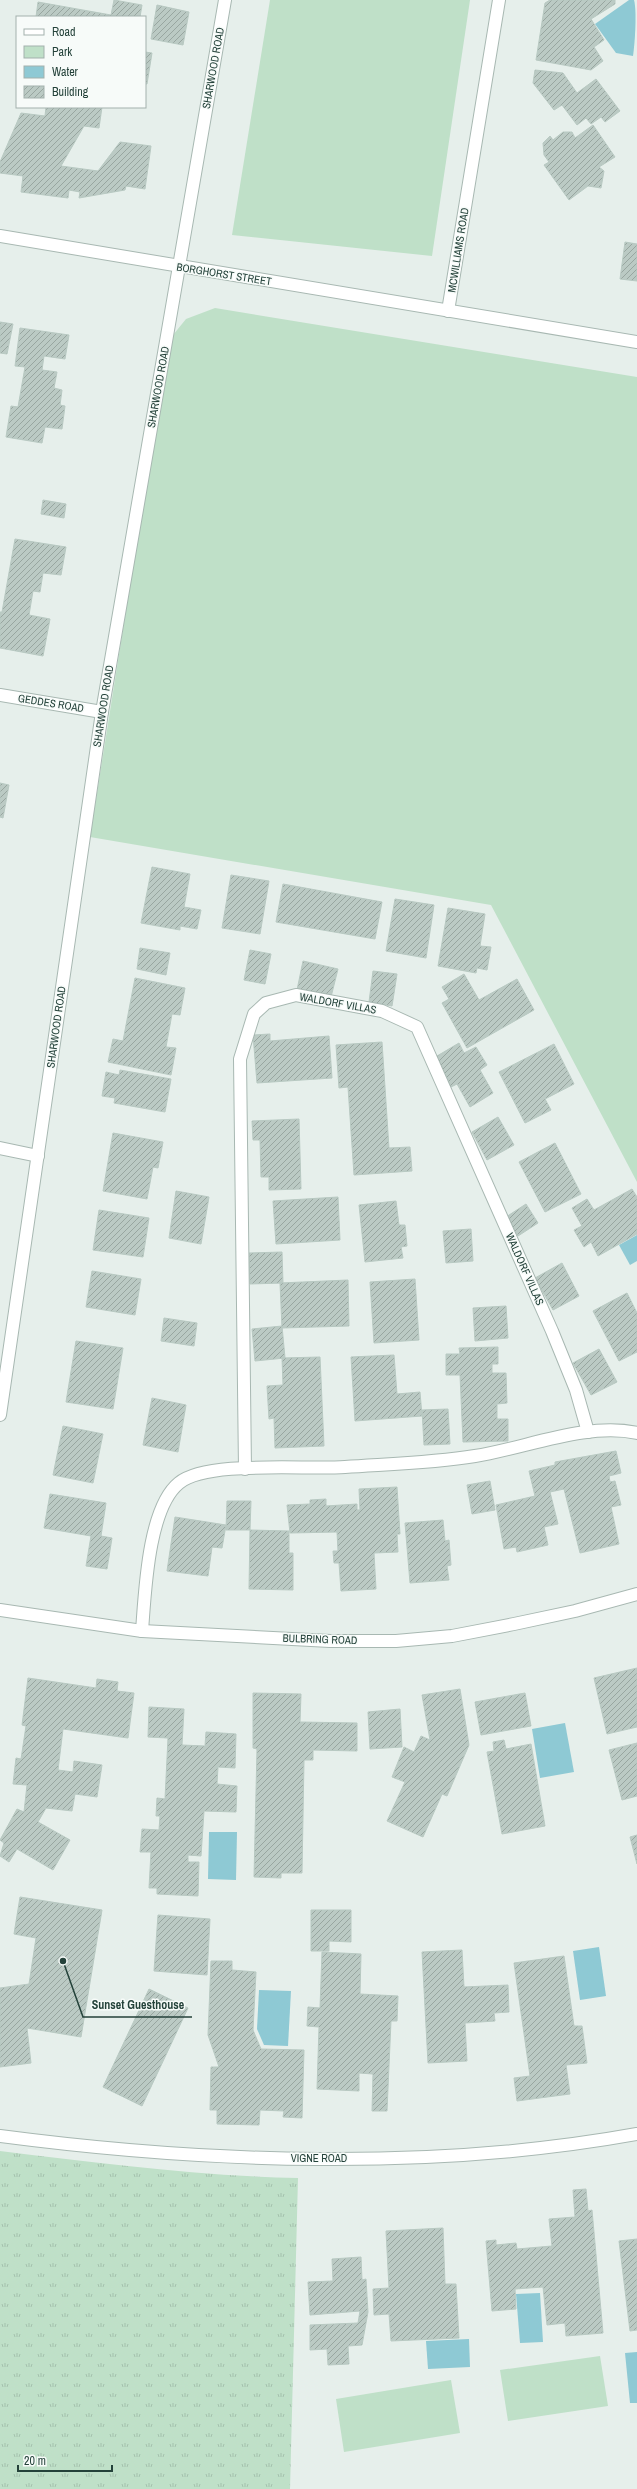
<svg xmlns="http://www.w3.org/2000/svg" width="637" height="2489" font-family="'Archivo Narrow',sans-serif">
<defs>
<pattern id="grass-tufts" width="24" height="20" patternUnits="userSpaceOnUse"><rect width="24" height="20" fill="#bfe0c8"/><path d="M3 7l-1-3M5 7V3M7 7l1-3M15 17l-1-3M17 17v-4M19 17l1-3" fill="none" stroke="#a4c1ad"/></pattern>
<pattern id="building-hatch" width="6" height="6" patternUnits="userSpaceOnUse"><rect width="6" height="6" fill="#bbcac4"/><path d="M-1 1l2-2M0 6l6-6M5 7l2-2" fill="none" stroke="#98a6a0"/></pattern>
</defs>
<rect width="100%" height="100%" fill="#e6efeb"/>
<!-- grass -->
<path fill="url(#grass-tufts)" d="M 0,2151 C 99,2163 198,2176 298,2178 L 290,2489 L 0,2489 Z"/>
<!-- green -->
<g fill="#bfe0c8">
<path d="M 270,0 L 470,0 L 432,256 L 232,235 Z"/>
<path d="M 215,308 L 637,377 L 637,1182 L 491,905 L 90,837 L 169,340 L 186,319 Z"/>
<path d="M 600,2356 L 608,2406 L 508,2421 L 500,2370 Z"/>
<path d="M 451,2380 L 460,2433 L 344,2452 L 336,2399 Z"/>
</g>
<!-- water -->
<g fill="#8ec9d4">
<path d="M 629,0 L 634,0 C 637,11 635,42 633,56 L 616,53 L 595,24 Z"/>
<path d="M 637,1235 L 637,1261 L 630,1265 L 619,1245 Z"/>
<path d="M 565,1723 L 574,1772 L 540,1778 L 532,1729 Z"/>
<path d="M 209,1832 L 237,1832 L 236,1880 L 208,1879 Z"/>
<path d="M 599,1947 L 606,1996 L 580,2000 L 573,1951 Z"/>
<path d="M 259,1990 L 291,1991 L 288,2046 L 264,2045 L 257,2029 Z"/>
<path d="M 540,2293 L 543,2342 L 520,2343 L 516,2294 Z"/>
<path d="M 469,2339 L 470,2367 L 428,2369 L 426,2341 Z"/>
<path d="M 637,2352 L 637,2403 L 630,2403 L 625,2353 Z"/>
</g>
<!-- building -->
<g fill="url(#building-hatch)" stroke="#b8c9c2">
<path d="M 114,0 L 142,5 L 140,17 L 36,17 L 38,2 L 111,15 Z"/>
<path d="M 550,0 L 615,0 L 615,4 L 591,19 L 604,40 L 594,47 L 603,61 L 591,70 L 536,60 L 545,3 Z"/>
<path d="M 157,5 L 189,12 L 183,45 L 151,39 Z"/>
<path d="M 145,52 L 152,53 L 147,84 L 145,84 Z"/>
<path d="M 535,70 L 563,73 L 577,93 L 596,79 L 620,111 L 605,122 L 601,117 L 591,124 L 586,118 L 577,125 L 562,105 L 554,110 L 533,83 Z"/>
<path d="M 46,107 L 102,107 L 99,128 L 84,126 L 61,166 L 98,171 L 120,142 L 151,146 L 145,189 L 126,186 L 125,190 L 79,198 L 80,192 L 69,190 L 68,198 L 21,192 L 23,176 L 0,173 L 0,162 L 21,113 L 45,116 Z"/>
<path d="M 593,125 L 615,157 L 599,167 L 604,171 L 601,188 L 588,186 L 569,200 L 544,165 L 549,162 L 544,155 L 543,143 L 550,136 L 553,140 L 563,132 L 572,132 L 575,138 Z"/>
<path d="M 625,242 L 637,244 L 637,281 L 620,279 Z"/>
<path d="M 0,322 L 13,324 L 7,354 L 0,353 Z"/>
<path d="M 20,328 L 69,335 L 65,359 L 44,356 L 42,370 L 57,372 L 54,388 L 62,390 L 60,405 L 65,406 L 62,429 L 45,427 L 42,443 L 6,437 L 11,406 L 18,407 L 25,367 L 15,366 Z"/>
<path d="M 43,500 L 66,504 L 64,518 L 41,514 Z"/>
<path d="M 15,539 L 66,547 L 61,575 L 43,573 L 40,592 L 33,591 L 29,615 L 50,619 L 43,656 L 0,648 L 0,612 L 2,612 Z"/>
<path d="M 0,783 L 9,785 L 3,818 L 0,817 Z"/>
<path d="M 152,867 L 190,874 L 184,907 L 201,910 L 197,929 L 180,926 L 180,930 L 141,923 Z"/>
<path d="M 231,875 L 269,881 L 260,934 L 222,928 Z"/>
<path d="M 283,884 L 382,902 L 375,939 L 276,922 Z"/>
<path d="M 395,899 L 434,905 L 426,958 L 386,951 Z"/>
<path d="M 448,908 L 485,914 L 480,946 L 491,947 L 487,970 L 477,968 L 476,973 L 438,966 Z"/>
<path d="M 140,948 L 170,953 L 166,975 L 137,969 Z"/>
<path d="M 250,950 L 271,954 L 265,984 L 244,980 Z"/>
<path d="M 303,961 L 338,969 L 331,997 L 297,990 Z"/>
<path d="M 373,971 L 397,974 L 392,1006 L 369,1002 Z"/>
<path d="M 464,974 L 479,1000 L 517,979 L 534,1010 L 467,1048 L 442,1003 L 449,999 L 442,987 Z"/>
<path d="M 135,978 L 185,988 L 180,1015 L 172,1014 L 166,1047 L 176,1048 L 171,1075 L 108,1062 L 113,1039 L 123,1041 Z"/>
<path d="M 270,1034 L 270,1041 L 329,1036 L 332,1078 L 257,1083 L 253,1035 Z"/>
<path d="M 382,1042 L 389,1148 L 410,1147 L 412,1171 L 354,1175 L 348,1087 L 339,1088 L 336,1045 Z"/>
<path d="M 459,1043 L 464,1053 L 476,1047 L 487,1065 L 480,1070 L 493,1093 L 470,1107 L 457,1084 L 449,1088 L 432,1059 Z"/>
<path d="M 554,1044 L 574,1084 L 545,1099 L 551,1110 L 525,1123 L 499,1072 Z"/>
<path d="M 120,1070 L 171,1079 L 165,1112 L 114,1103 L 115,1098 L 102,1096 L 106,1072 L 119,1075 Z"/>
<path d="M 498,1117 L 514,1145 L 487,1160 L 472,1132 Z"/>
<path d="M 299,1119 L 301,1189 L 269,1190 L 269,1177 L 261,1177 L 260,1140 L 253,1140 L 252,1121 Z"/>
<path d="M 113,1133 L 163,1142 L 158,1168 L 153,1167 L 147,1199 L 103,1191 Z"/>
<path d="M 555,1143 L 581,1194 L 545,1212 L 519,1162 Z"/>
<path d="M 632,1189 L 637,1197 L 637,1234 L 598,1256 L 591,1242 L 584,1247 L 574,1230 L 582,1226 L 572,1208 L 587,1199 L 594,1210 Z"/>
<path d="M 176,1191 L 209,1197 L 201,1244 L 169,1238 Z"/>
<path d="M 338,1197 L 340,1240 L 276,1244 L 273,1201 Z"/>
<path d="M 396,1201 L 399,1225 L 405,1225 L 407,1246 L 401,1247 L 403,1258 L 365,1262 L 359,1205 Z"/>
<path d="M 526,1204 L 538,1223 L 518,1236 L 506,1217 Z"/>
<path d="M 99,1210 L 149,1218 L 143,1257 L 93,1250 Z"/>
<path d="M 471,1229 L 473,1261 L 446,1263 L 443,1231 Z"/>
<path d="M 282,1252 L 283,1283 L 250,1284 L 249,1253 Z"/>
<path d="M 562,1263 L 579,1296 L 553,1310 L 535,1278 Z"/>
<path d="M 92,1271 L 141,1279 L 135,1315 L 86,1307 Z"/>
<path d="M 415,1279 L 419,1340 L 374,1343 L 370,1282 Z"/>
<path d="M 348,1280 L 349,1326 L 282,1328 L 280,1283 Z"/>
<path d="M 627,1293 L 637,1313 L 637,1352 L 619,1361 L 593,1311 Z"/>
<path d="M 506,1306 L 508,1338 L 475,1341 L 473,1308 Z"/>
<path d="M 164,1318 L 197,1323 L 194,1346 L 161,1341 Z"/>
<path d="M 282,1326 L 285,1358 L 255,1361 L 252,1329 Z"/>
<path d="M 76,1341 L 123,1348 L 113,1409 L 66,1402 Z"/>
<path d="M 498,1347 L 498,1364 L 492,1364 L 492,1373 L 506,1373 L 507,1403 L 497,1404 L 497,1419 L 508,1419 L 508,1441 L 463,1442 L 460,1375 L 446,1375 L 446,1354 L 460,1354 L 459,1348 Z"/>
<path d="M 599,1349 L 617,1382 L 591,1395 L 573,1363 Z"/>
<path d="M 394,1355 L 397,1394 L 420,1392 L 422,1416 L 355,1421 L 351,1357 Z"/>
<path d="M 320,1357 L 324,1446 L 275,1448 L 274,1418 L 269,1419 L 267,1386 L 283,1385 L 282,1358 Z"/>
<path d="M 152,1398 L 186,1405 L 178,1452 L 143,1445 Z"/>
<path d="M 448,1409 L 450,1444 L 424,1445 L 422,1410 Z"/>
<path d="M 63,1426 L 103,1434 L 93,1483 L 53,1475 Z"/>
<path d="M 616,1451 L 621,1473 L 609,1476 L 610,1482 L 615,1481 L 621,1505 L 611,1507 L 619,1544 L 580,1553 L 564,1489 L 550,1492 L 558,1524 L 544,1527 L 548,1545 L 517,1552 L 516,1547 L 504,1549 L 496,1505 L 535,1496 L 529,1471 L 555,1465 L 555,1462 Z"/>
<path d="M 490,1481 L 495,1510 L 472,1514 L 467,1485 Z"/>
<path d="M 397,1487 L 400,1534 L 397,1534 L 398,1552 L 374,1553 L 376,1589 L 341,1591 L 339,1563 L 334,1563 L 333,1551 L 338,1551 L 337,1532 L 290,1533 L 287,1505 L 310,1504 L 310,1500 L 326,1499 L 326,1506 L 357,1504 L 357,1510 L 360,1510 L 359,1489 Z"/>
<path d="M 50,1494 L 106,1503 L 101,1536 L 112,1538 L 107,1569 L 86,1566 L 91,1536 L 44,1528 Z"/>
<path d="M 227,1501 L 251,1501 L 250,1530 L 226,1530 Z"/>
<path d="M 175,1517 L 226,1525 L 222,1548 L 212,1547 L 208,1576 L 167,1571 Z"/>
<path d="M 443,1520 L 445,1541 L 449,1540 L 451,1565 L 447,1566 L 449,1580 L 410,1583 L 405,1523 Z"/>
<path d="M 250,1530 L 289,1531 L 289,1553 L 293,1553 L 293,1590 L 249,1589 Z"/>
<path d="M 637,1668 L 637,1727 L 607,1734 L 594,1678 Z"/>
<path d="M 28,1678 L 96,1688 L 97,1679 L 118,1682 L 117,1691 L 134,1693 L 128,1738 L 63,1729 L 58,1770 L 73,1772 L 74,1761 L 102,1765 L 97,1797 L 75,1794 L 72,1811 L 46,1808 L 38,1822 L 70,1840 L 53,1870 L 17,1849 L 9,1862 L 0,1856 L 4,1843 L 0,1840 L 17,1809 L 24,1812 L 27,1785 L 13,1784 L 16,1758 L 21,1759 L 26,1726 L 22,1725 Z"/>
<path d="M 460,1689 L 469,1745 L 447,1796 L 442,1794 L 423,1837 L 387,1821 L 405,1782 L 392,1777 L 404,1747 L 414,1752 L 421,1736 L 430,1740 L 422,1695 Z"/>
<path d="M 253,1693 L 301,1694 L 300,1722 L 357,1723 L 357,1751 L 313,1750 L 313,1760 L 304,1760 L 302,1873 L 281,1873 L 281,1878 L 254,1877 L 257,1749 L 253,1748 Z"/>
<path d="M 525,1693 L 531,1726 L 481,1735 L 475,1702 Z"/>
<path d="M 149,1707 L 184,1709 L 182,1745 L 205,1746 L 206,1732 L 236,1734 L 235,1768 L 218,1767 L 217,1784 L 237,1786 L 236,1812 L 204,1811 L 201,1856 L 188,1855 L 188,1862 L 199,1862 L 198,1896 L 157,1894 L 157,1888 L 149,1888 L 151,1852 L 140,1852 L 142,1829 L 159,1830 L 160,1816 L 156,1816 L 157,1798 L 165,1799 L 168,1738 L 148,1737 Z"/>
<path d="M 400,1709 L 402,1747 L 370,1749 L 368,1712 Z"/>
<path d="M 504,1740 L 506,1749 L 531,1744 L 545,1826 L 502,1834 L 487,1752 L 494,1751 L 493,1742 Z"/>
<path d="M 637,1743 L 637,1796 L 622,1800 L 609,1750 Z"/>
<path d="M 637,1835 L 637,1864 L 630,1837 Z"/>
<path d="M 20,1897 L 102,1910 L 81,2037 L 27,2028 L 31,2063 L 0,2067 L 0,1988 L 29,1984 L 36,1938 L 14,1934 Z"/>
<path d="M 311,1910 L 351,1910 L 351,1942 L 329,1941 L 329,1951 L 311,1951 Z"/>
<path d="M 158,1915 L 210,1919 L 207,1975 L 154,1971 Z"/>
<path d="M 462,1950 L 464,1987 L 508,1985 L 509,2012 L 494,2013 L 495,2021 L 465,2023 L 467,2061 L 428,2063 L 422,1952 Z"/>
<path d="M 322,1952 L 361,1954 L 360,1994 L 398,1996 L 397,2021 L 391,2021 L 387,2111 L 372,2111 L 373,2074 L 359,2073 L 359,2091 L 317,2089 L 319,2027 L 307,2026 L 308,2007 L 320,2008 Z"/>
<path d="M 564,1956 L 574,2026 L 582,2026 L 587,2063 L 566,2065 L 570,2094 L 517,2101 L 514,2078 L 530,2076 L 514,1963 Z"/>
<path d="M 211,1961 L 232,1961 L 232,1970 L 256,1972 L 253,2030 L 261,2049 L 304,2050 L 302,2118 L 283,2117 L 284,2111 L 260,2110 L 259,2125 L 217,2124 L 217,2110 L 210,2110 L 211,2067 L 219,2067 L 208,2035 Z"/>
<path d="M 149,1989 L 188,2008 L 142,2106 L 103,2087 Z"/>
<path d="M 586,2189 L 588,2211 L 592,2210 L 603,2333 L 566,2336 L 565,2323 L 547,2325 L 543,2287 L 515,2289 L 516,2309 L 492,2311 L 486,2241 L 496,2240 L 496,2245 L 516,2243 L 517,2249 L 552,2246 L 549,2219 L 575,2217 L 573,2190 Z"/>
<path d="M 443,2228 L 445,2284 L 456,2284 L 459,2338 L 391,2341 L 389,2314 L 374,2315 L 373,2289 L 389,2288 L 386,2231 Z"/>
<path d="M 637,2239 L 637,2330 L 630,2331 L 619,2241 Z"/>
<path d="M 361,2257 L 362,2280 L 366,2279 L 368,2312 L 362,2345 L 348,2346 L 349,2364 L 328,2365 L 327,2349 L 310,2350 L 310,2325 L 358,2323 L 360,2311 L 310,2315 L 308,2282 L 333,2281 L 332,2259 Z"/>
</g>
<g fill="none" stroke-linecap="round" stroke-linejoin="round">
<!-- minor casing -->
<g stroke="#a8b8b2" stroke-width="14">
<g id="minor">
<path d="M 0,236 L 637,342"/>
<path d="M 448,311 L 499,0"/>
<path d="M 0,695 L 102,712"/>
<path d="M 0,1148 L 38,1156"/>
<path d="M 0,1415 L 102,712 L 225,0"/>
<path d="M 245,1469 L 240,1059 L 254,1014 L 266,1003 L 296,995 L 382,1011 L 417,1027 L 552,1331 L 576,1390 L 588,1432"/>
<path d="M 0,1610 L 142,1631 L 330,1641 L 396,1641 L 452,1636 L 514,1624 L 575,1611 L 637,1594"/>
<path d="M 142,1631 C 145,1592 148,1508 179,1483 C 207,1460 306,1470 345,1467 C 388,1464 432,1463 475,1456 C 526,1448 587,1422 637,1433"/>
<path d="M 0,2136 C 205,2163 433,2171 637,2134"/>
</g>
</g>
<!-- minor -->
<use href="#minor" stroke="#fff" stroke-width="12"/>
</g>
<g text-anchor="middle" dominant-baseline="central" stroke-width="3" stroke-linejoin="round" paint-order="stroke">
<!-- street labels -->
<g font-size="11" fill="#24423a" stroke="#f7fbf9">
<text transform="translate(213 68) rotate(-80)">SHARWOOD ROAD</text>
<text transform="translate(458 250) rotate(-81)">MCWILLIAMS ROAD</text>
<text transform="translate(224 274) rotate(9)">BORGHORST STREET</text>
<text transform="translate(158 387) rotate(-80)">SHARWOOD ROAD</text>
<text transform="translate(51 703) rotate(9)">GEDDES ROAD</text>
<text transform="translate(103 706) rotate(-81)">SHARWOOD ROAD</text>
<text transform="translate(338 1003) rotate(10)">WALDORF VILLAS</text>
<text transform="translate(56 1027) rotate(-82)">SHARWOOD ROAD</text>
<text transform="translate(525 1269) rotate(66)">WALDORF VILLAS</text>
<text transform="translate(320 1639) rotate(2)">BULBRING ROAD</text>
<text x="319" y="2158">VIGNE ROAD</text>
</g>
</g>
<!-- callouts -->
<path fill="none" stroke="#24423a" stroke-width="1.5" d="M63 1961L83 2017H192"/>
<circle fill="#24423a" stroke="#f7fbf9" stroke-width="1.5" cx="63" cy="1961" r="4"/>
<g font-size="12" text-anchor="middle" font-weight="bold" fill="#24423a" stroke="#f7fbf9" stroke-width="3" stroke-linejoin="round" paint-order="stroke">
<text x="138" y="2009">Sunset Guesthouse</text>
</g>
<!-- legend -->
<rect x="16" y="16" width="130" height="92" fill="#f7fbf9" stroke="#a3b1ad"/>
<rect x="24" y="29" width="20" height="6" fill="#ffffff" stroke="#a3b1ad"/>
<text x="52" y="36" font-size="12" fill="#24423a">Road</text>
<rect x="24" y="46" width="20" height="12" fill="#bfe0c8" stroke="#a3b1ad"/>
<text x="52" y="56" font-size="12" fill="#24423a">Park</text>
<rect x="24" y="66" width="20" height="12" fill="#8ec9d4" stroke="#a3b1ad"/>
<text x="52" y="76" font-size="12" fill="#24423a">Water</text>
<rect x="24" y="86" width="20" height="12" fill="url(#building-hatch)" stroke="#a3b1ad"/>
<text x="52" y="96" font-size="12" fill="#24423a">Building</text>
<!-- scale -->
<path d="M18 2465v6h94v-6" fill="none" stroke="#24423a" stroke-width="2"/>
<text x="24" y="2465" font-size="12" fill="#24423a" stroke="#f7fbf9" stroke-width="3" paint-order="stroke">20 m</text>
</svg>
